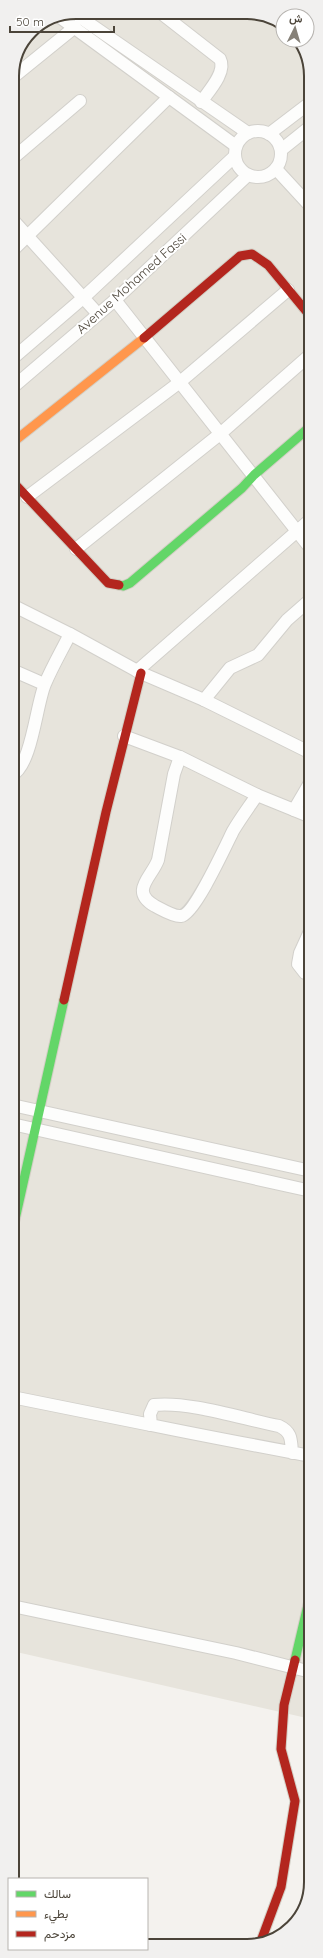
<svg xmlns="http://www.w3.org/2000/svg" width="323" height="1958" font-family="Quicksand,Vazirmatn,sans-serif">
<rect width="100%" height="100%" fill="#f4f2ee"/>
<!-- residential -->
<path fill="#e7e4dc" d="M 76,12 L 263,14 L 283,26 L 283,40 L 298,40 L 311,72 L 311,1719 L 12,1651 L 12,72 L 31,31 Z"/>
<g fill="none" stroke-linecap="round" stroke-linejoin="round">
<!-- street casing -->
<g stroke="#d2d0cb" stroke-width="14">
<g id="street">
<path d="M 74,13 L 248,133"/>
<path d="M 161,13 L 220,59 C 227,72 208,92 201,102"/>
<path d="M 61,18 L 236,146"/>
<path d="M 12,78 L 75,27"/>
<circle cx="258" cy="154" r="23"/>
<path d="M 269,134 L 311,102"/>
<path d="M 281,150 L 311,126"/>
<path d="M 12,159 L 80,101"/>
<path d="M 276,169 L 311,207"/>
<path d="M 12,219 L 98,314"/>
<path d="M 12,251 L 169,97"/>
<path d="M 115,300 L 311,549"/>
<path d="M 12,359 L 83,298 L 235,156"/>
<path d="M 12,388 L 115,300 L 248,175"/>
<path d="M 27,497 L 180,382 L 288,290"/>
<path d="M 76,549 L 220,434 L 311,354"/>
<path d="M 12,605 L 70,634 L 141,673 L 204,700 L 311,753"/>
<path d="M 12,670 L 44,684"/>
<path d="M 137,671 L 311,519"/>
<path d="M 204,700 L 230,668 L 258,655 L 287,620 L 311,599"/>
<path d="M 124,736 L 180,757 L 257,795 L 294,810 L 311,781"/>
<path d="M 180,757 L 174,774 L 158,860 C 152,877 129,891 155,906 C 161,909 174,917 181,916 C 194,915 226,845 233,831 C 240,819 249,807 257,795"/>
<path d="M 12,775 C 32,765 36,705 45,684 C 52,667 62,650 70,634"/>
<path d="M 294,810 L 311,817"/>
<path d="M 311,929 L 300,953 L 298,964 L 305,973 L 311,976"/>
<path d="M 12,1105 L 311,1171"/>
<path d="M 12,1124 L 311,1191"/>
<path d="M 12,1397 L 151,1425"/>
<path d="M 292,1453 C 291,1440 292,1432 279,1426 C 243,1419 189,1401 154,1405 L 150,1414 L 151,1425 C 204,1436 258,1446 311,1456"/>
<path d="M 12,1606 L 236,1653 L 311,1672"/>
</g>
</g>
<!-- fast casing -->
<g stroke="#d3cfc5" stroke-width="11">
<g id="fast">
<path d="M 119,585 L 123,586 L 130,583 L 242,488 L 254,475 L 311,426"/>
<path d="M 12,1233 L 64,1000"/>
<path d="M 295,1660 L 311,1592"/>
</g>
</g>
<!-- slow casing -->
<g stroke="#d3cfc5" stroke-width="11">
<path id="slow" d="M 12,443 L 144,338"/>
</g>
<!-- jam casing -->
<g stroke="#d3cfc5" stroke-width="11">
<g id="jam">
<path d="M 144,338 L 240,256 L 252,254 L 268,265 L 311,317"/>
<path d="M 12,481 L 108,583 L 119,585"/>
<path d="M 64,1000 L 106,812 L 141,673"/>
<path d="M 261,1941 L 281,1887 L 295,1801 L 281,1749 L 284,1705 L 295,1660"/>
</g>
</g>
<!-- street -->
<use href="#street" stroke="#fdfdfc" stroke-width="12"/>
<!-- fast -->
<use href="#fast" stroke="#63d668" stroke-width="9"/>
<!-- slow -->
<use href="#slow" stroke="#ff974d" stroke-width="9"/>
<!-- jam -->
<use href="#jam" stroke="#b3261e" stroke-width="9"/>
</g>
<g text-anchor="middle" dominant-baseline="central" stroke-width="4" stroke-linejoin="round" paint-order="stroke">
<!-- street labels -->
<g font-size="13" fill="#4b4439" stroke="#fff">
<text transform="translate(131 283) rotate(-42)">Avenue Mohamed Fassi</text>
</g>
</g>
<!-- crop -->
<path d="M0 0H323V1958H0ZM76 19H247A57 57 0 0 1 304 76V1882A57 57 0 0 1 247 1939H76A57 57 0 0 1 19 1882V76A57 57 0 0 1 76 19Z" fill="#f1f0ef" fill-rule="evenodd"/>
<path fill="none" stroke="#4b4439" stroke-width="2" d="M76 19H247A57 57 0 0 1 304 76V1882A57 57 0 0 1 247 1939H76A57 57 0 0 1 19 1882V76A57 57 0 0 1 76 19Z"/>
<!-- legend -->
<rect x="8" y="1878" width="140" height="72" fill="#ffffff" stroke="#b7b4b0"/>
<rect x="16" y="1891" width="20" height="6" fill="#63d668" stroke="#b7b4b0"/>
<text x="44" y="1898" font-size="12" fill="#4b4439">سالك</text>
<rect x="16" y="1911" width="20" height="6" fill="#ff974d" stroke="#b7b4b0"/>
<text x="44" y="1918" font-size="12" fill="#4b4439">بطيء</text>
<rect x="16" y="1931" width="20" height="6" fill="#b3261e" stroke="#b7b4b0"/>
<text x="44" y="1938" font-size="12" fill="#4b4439">مزدحم</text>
<!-- north arrow -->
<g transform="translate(295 28) rotate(5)"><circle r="19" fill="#ffffff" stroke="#b7b4b0"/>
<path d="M0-3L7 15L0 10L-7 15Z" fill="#868178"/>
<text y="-6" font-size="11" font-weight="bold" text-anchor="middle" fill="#4b4439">ش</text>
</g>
<!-- scale -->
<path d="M10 26v6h104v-6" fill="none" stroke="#4b4439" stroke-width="2"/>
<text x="16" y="26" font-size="12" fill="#4b4439" stroke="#ffffff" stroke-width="3" paint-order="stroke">50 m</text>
</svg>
